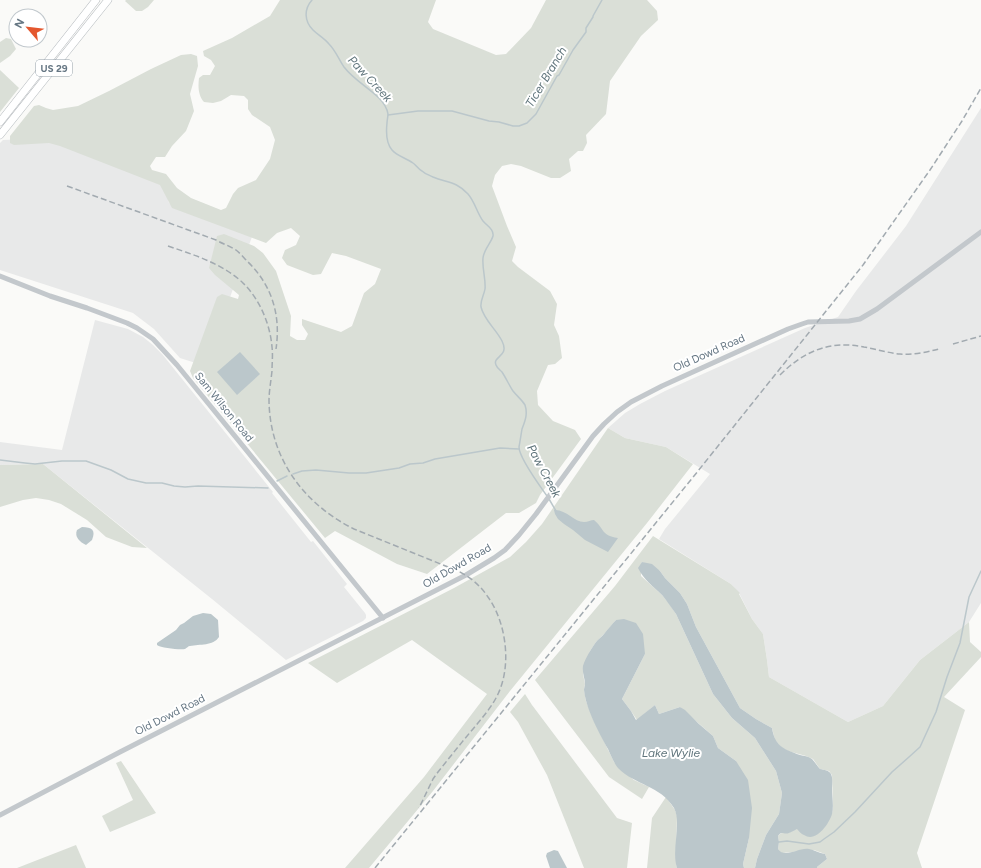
<svg xmlns="http://www.w3.org/2000/svg" width="981" height="868" font-family="Figtree,sans-serif">
<rect width="100%" height="100%" fill="#fafaf8"/>
<!-- built -->
<g fill="#e8e9e9">
<path d="M 981,108 L 981,603 L 969,622 L 920,660 L 883,706 L 848,722 L 769,677 L 767,660 L 763,634 L 752,619 L 739,593 L 731,584 L 659,539 L 665,529 L 710,474 L 666,447 L 625,438 L 608,428 L 625,413 L 640,404 L 665,391 L 805,328 L 838,317 L 856,291 L 906,226 Z"/>
<path d="M 46,138 L 164,182 L 169,203 L 253,234 L 205,366 L 180,358 L 154,329 L 133,313 L 0,270 L 0,143 L 3,140 Z"/>
<path d="M 95,320 L 128,329 L 143,337 L 153,345 L 162,354 L 273,492 L 272,493 L 311,542 L 313,541 L 347,584 L 344,587 L 365,613 L 366,615 L 366,618 L 363,621 L 286,660 L 212,599 L 43,464 L 0,465 L 0,442 L 62,450 Z"/>
</g>
<!-- green -->
<g fill="#dadfd7">
<path d="M 126,0 L 154,0 L 148,7 L 142,11 L 136,11 L 125,1 Z"/>
<path d="M 280,0 L 436,0 L 428,22 L 433,29 L 496,55 L 506,54 L 531,28 L 546,0 L 647,0 L 657,11 L 658,20 L 641,36 L 610,81 L 606,114 L 586,135 L 587,143 L 583,151 L 578,151 L 569,159 L 571,171 L 560,178 L 551,178 L 521,166 L 511,164 L 502,166 L 495,175 L 492,186 L 507,226 L 516,247 L 512,261 L 518,267 L 550,291 L 557,304 L 554,325 L 559,336 L 562,358 L 555,364 L 548,365 L 537,391 L 538,405 L 553,421 L 575,430 L 581,439 L 540,495 L 536,503 L 519,513 L 506,513 L 427,574 L 397,564 L 335,531 L 325,538 L 193,378 L 190,371 L 217,297 L 222,294 L 238,299 L 239,295 L 215,275 L 209,268 L 217,236 L 224,234 L 254,246 L 263,253 L 276,271 L 291,316 L 290,336 L 297,340 L 305,340 L 308,334 L 302,325 L 302,319 L 341,332 L 352,326 L 364,293 L 375,284 L 381,269 L 346,256 L 332,253 L 321,274 L 313,275 L 287,265 L 282,258 L 285,250 L 296,245 L 300,236 L 291,228 L 277,233 L 266,243 L 172,208 L 160,185 L 60,146 L 49,143 L 14,145 L 10,143 L 10,136 L 34,106 L 39,105 L 46,108 L 53,110 L 78,106 L 109,91 L 151,69 L 181,55 L 191,54 L 197,56 L 198,66 L 190,94 L 194,111 L 186,131 L 172,146 L 165,157 L 156,157 L 150,166 L 152,170 L 166,174 L 177,188 L 191,198 L 221,210 L 226,208 L 233,194 L 238,188 L 256,180 L 270,159 L 275,140 L 270,127 L 252,115 L 248,109 L 248,100 L 244,96 L 231,95 L 221,101 L 213,103 L 204,102 C 198,95 198,86 199,78 L 203,75 L 210,75 L 215,66 L 211,60 L 204,56 L 203,51 L 232,38 L 270,16 Z"/>
<path d="M 6,38 L 11,39 L 16,49 L 10,56 L 0,63 L 0,42 Z"/>
<path d="M 0,70 L 19,88 L 0,112 Z"/>
<path d="M 608,428 L 625,438 L 666,447 L 693,464 L 647,523 L 510,691 L 433,791 L 369,868 L 345,868 L 424,777 L 487,694 L 412,640 L 337,683 L 308,663 L 454,588 L 510,557 L 526,542 L 542,524 Z"/>
<path d="M 43,464 L 147,548 L 132,547 L 106,537 L 87,520 L 61,504 L 49,500 L 36,498 L 23,500 L 0,507 L 0,465 Z"/>
<path d="M 653,536 L 731,584 L 740,593 L 739,594 L 752,619 L 763,634 L 767,660 L 769,677 L 848,722 L 883,706 L 920,660 L 969,622 L 970,642 L 981,652 L 981,657 L 944,697 L 965,710 L 917,853 L 922,868 L 817,868 L 817,867 L 827,859 L 825,854 L 814,850 L 782,853 L 779,851 L 778,849 L 779,842 L 778,836 C 781,832 783,833 788,833 L 832,813 L 833,808 L 832,775 L 829,771 L 820,769 L 813,759 L 806,756 L 788,751 L 781,747 L 775,740 L 772,728 L 756,719 L 740,708 L 696,627 L 687,604 L 680,593 L 665,578 L 660,571 L 642,562 L 641,565 L 641,576 L 661,594 L 668,602 L 676,614 L 713,694 L 732,718 L 755,738 L 776,771 L 782,793 L 779,814 L 766,835 L 757,859 L 755,868 L 744,868 L 743,864 L 749,838 L 736,761 L 718,748 L 713,736 L 680,707 L 659,714 L 655,705 L 637,720 L 631,711 L 622,699 L 645,654 L 616,620 L 604,634 L 596,642 L 590,651 L 583,674 L 585,684 L 584,690 L 586,701 L 593,719 L 614,762 L 628,775 L 634,780 L 649,787 L 642,799 L 609,777 L 535,680 L 615,586 Z"/>
<path d="M 525,694 L 532,705 L 617,818 L 632,823 L 627,868 L 584,868 L 547,775 L 518,722 L 510,712 Z"/>
<path d="M 121,761 L 156,813 L 110,832 L 102,816 L 133,800 L 116,763 Z"/>
<path d="M 666,797 L 675,810 L 677,816 L 676,863 L 677,868 L 647,868 L 652,818 Z"/>
<path d="M 76,845 L 86,868 L 17,868 Z"/>
</g>
<!-- water -->
<g fill="#bbc7cb">
<path d="M 240,352 L 260,374 L 237,395 L 217,372 Z"/>
<path d="M 554,510 C 566,509 574,522 584,522 C 588,522 591,520 594,520 C 605,529 600,535 618,538 L 608,552 L 585,540 L 573,530 L 564,524 L 558,519 L 555,514 Z"/>
<path d="M 82,527 C 92,527 96,530 92,540 L 86,545 C 80,542 74,537 77,530 Z"/>
<path d="M 642,562 L 652,564 L 660,571 L 665,578 L 680,593 L 687,604 L 696,627 L 740,708 L 756,719 L 772,728 C 775,746 783,749 800,755 C 804,756 808,756 812,759 C 815,762 817,766 820,769 C 824,770 829,770 831,774 C 833,778 832,785 832,789 C 832,797 834,806 832,814 C 829,824 816,843 804,835 C 801,834 799,831 797,829 C 795,830 792,832 789,833 C 783,835 782,830 778,836 L 779,842 L 778,849 C 785,859 799,847 809,849 C 814,850 819,853 825,854 L 827,859 L 817,867 L 817,868 L 755,868 L 757,859 L 766,835 L 779,814 L 782,793 L 776,771 L 755,738 L 732,718 L 713,694 L 676,614 C 671,607 667,601 662,595 C 653,586 644,580 638,568 Z"/>
<path d="M 203,613 L 211,614 L 218,620 L 219,637 C 213,646 200,644 190,646 C 188,646 187,648 185,649 C 180,650 161,648 157,645 L 157,643 L 176,630 L 180,625 L 184,623 L 193,616 Z"/>
<path d="M 624,619 L 636,623 L 643,634 L 645,654 L 622,699 L 631,711 L 636,720 L 655,705 L 659,714 L 680,707 L 685,710 L 699,724 L 713,736 L 718,748 L 736,761 L 748,780 L 752,808 L 749,838 L 743,864 L 744,868 L 677,868 C 671,850 682,823 674,808 C 660,785 636,786 618,768 C 614,763 611,756 608,749 C 599,733 586,709 584,690 C 584,688 585,686 585,684 C 585,678 582,673 583,666 C 585,659 591,649 596,642 C 598,639 602,637 604,634 C 608,629 612,624 616,620 Z"/>
<path d="M 554,850 L 558,851 L 567,868 L 550,868 L 546,856 L 547,853 Z"/>
</g>
<g fill="none" stroke-linecap="round" stroke-linejoin="round">
<!-- stream -->
<g stroke="#bbc7cb" stroke-width="1.5">
<path d="M 312,0 C 304,9 304,21 313,30 C 318,35 324,38 329,44 C 336,51 339,60 344,67 C 354,80 368,87 379,98 C 383,102 387,108 388,114 C 388,117 387,120 387,123 C 386,132 386,143 392,150 C 397,156 406,158 413,163 C 416,165 418,169 422,171 C 425,174 429,175 433,177 C 447,183 456,181 468,194 C 475,202 477,213 483,221 C 487,226 494,229 493,236 C 491,243 484,249 483,258 C 482,269 486,279 485,289 C 484,295 480,301 481,307 C 484,320 496,329 502,341 C 510,357 492,356 496,365 C 497,368 500,370 502,372 C 506,378 509,385 513,391 C 517,396 522,400 525,405 C 528,414 525,421 522,429 C 521,435 520,442 519,447 C 519,458 540,486 547,496"/>
<path d="M 388,115 L 418,111 L 452,111 L 489,121 L 499,122 L 513,126 L 519,126 L 527,123 L 536,114 L 557,76 L 559,75 L 573,50 L 586,32 L 586,28 L 593,17 L 593,16 L 602,0"/>
<path d="M 0,460 L 25,463 L 35,464 L 62,461 L 86,461 L 111,470 L 128,479 L 146,483 L 162,483 L 174,486 L 185,487 L 198,486 L 268,488"/>
<path d="M 293,474 L 302,471 L 316,470 L 349,473 L 366,473 L 399,468 L 410,464 L 423,463 L 435,459 L 500,448 L 519,449"/>
<path d="M 277,481 L 287,476"/>
<path d="M 549,499 L 556,511"/>
<path d="M 778,842 L 779,842 L 787,841 L 809,844 L 820,842 L 824,839 L 834,832 L 855,812 L 892,772 L 909,757 L 920,747 L 936,712 L 947,677 L 960,643 L 969,597 L 981,571"/>
</g>
<!-- primary casing -->
<g stroke="#b5babe" stroke-width="8">
<g id="primary">
<path d="M 0,122 L 96,0"/>
<path d="M 0,135 L 108,0"/>
</g>
</g>
<!-- tertiary -->
<g stroke="#c3c8cc" stroke-width="5">
<path d="M 0,276 L 50,296 L 87,308 L 127,323 L 137,328 L 153,339 L 177,365 L 383,618"/>
<path d="M 0,815 L 120,752 L 466,575 L 494,558 L 505,550 L 519,535 L 536,514 L 593,436 L 604,424 L 617,412 L 631,402 L 662,386 L 788,329 L 802,324 L 808,322 L 849,321 L 860,319 L 877,309 L 981,232"/>
</g>
<!-- primary -->
<use href="#primary" stroke="#fff" stroke-width="7"/>
<!-- rail -->
<g stroke="#a2aab0" stroke-width="1.5" stroke-dasharray="6 3" stroke-linecap="butt">
<path d="M 67,186 L 216,240 C 223,244 230,246 236,250 C 240,253 244,258 247,261 C 272,285 281,315 276,349"/>
<path d="M 168,246 C 194,255 221,263 242,282 C 259,298 270,323 272,347 C 273,355 272,363 272,371 C 271,381 269,391 269,401 C 270,459 304,504 354,529 L 458,571 C 470,577 480,585 488,597 C 506,622 512,665 498,694 C 492,707 482,718 473,729 C 461,743 450,757 438,772 L 433,779 L 419,808"/>
<path d="M 953,344 L 981,336"/>
<path d="M 780,375 C 804,351 830,340 864,347 C 876,349 888,353 900,354 C 913,355 927,352 939,349"/>
<path d="M 375,868 L 694,476 L 863,265 L 930,170 L 962,121 L 981,88"/>
</g>
</g>
<g text-anchor="middle" dominant-baseline="central" stroke-width="4" stroke-linejoin="round" paint-order="stroke">
<!-- shield labels -->
<rect fill="#fff" stroke="#939fa8" stroke-width="1" x="36" y="60" width="36" height="16" rx="3"/>
<g font-size="10" font-weight="bold" fill="#657683">
<text x="54" y="68">US 29</text>
</g>
<!-- street labels -->
<g font-size="11" fill="#657683" stroke="#fff">
<text transform="translate(709 353) rotate(-24)">Old Dowd Road</text>
<text transform="translate(224 407) rotate(51)">Sam Wilson Road</text>
<text transform="translate(457 566) rotate(-30)">Old Dowd Road</text>
<text transform="translate(170 715) rotate(-27)">Old Dowd Road</text>
</g>
<!-- water labels -->
<g font-size="12" font-style="italic" fill="#60757c" stroke="#fff">
<text transform="translate(546 77) rotate(-59)">Ticer Branch</text>
<text transform="translate(370 79) rotate(47)">Paw Creek</text>
<text transform="translate(544 471) rotate(62)">Paw Creek</text>
<text x="671" y="753">Lake Wylie</text>
</g>
</g>
<!-- north arrow -->
<g transform="translate(28 28) rotate(298)"><circle r="19" fill="#ffffff" stroke="#c1c8cd"/>
<path d="M0-3L7 15L0 10L-7 15Z" fill="#e4572e"/>
<text y="-6" font-size="11" font-weight="bold" text-anchor="middle" fill="#657683">N</text>
</g>
</svg>
